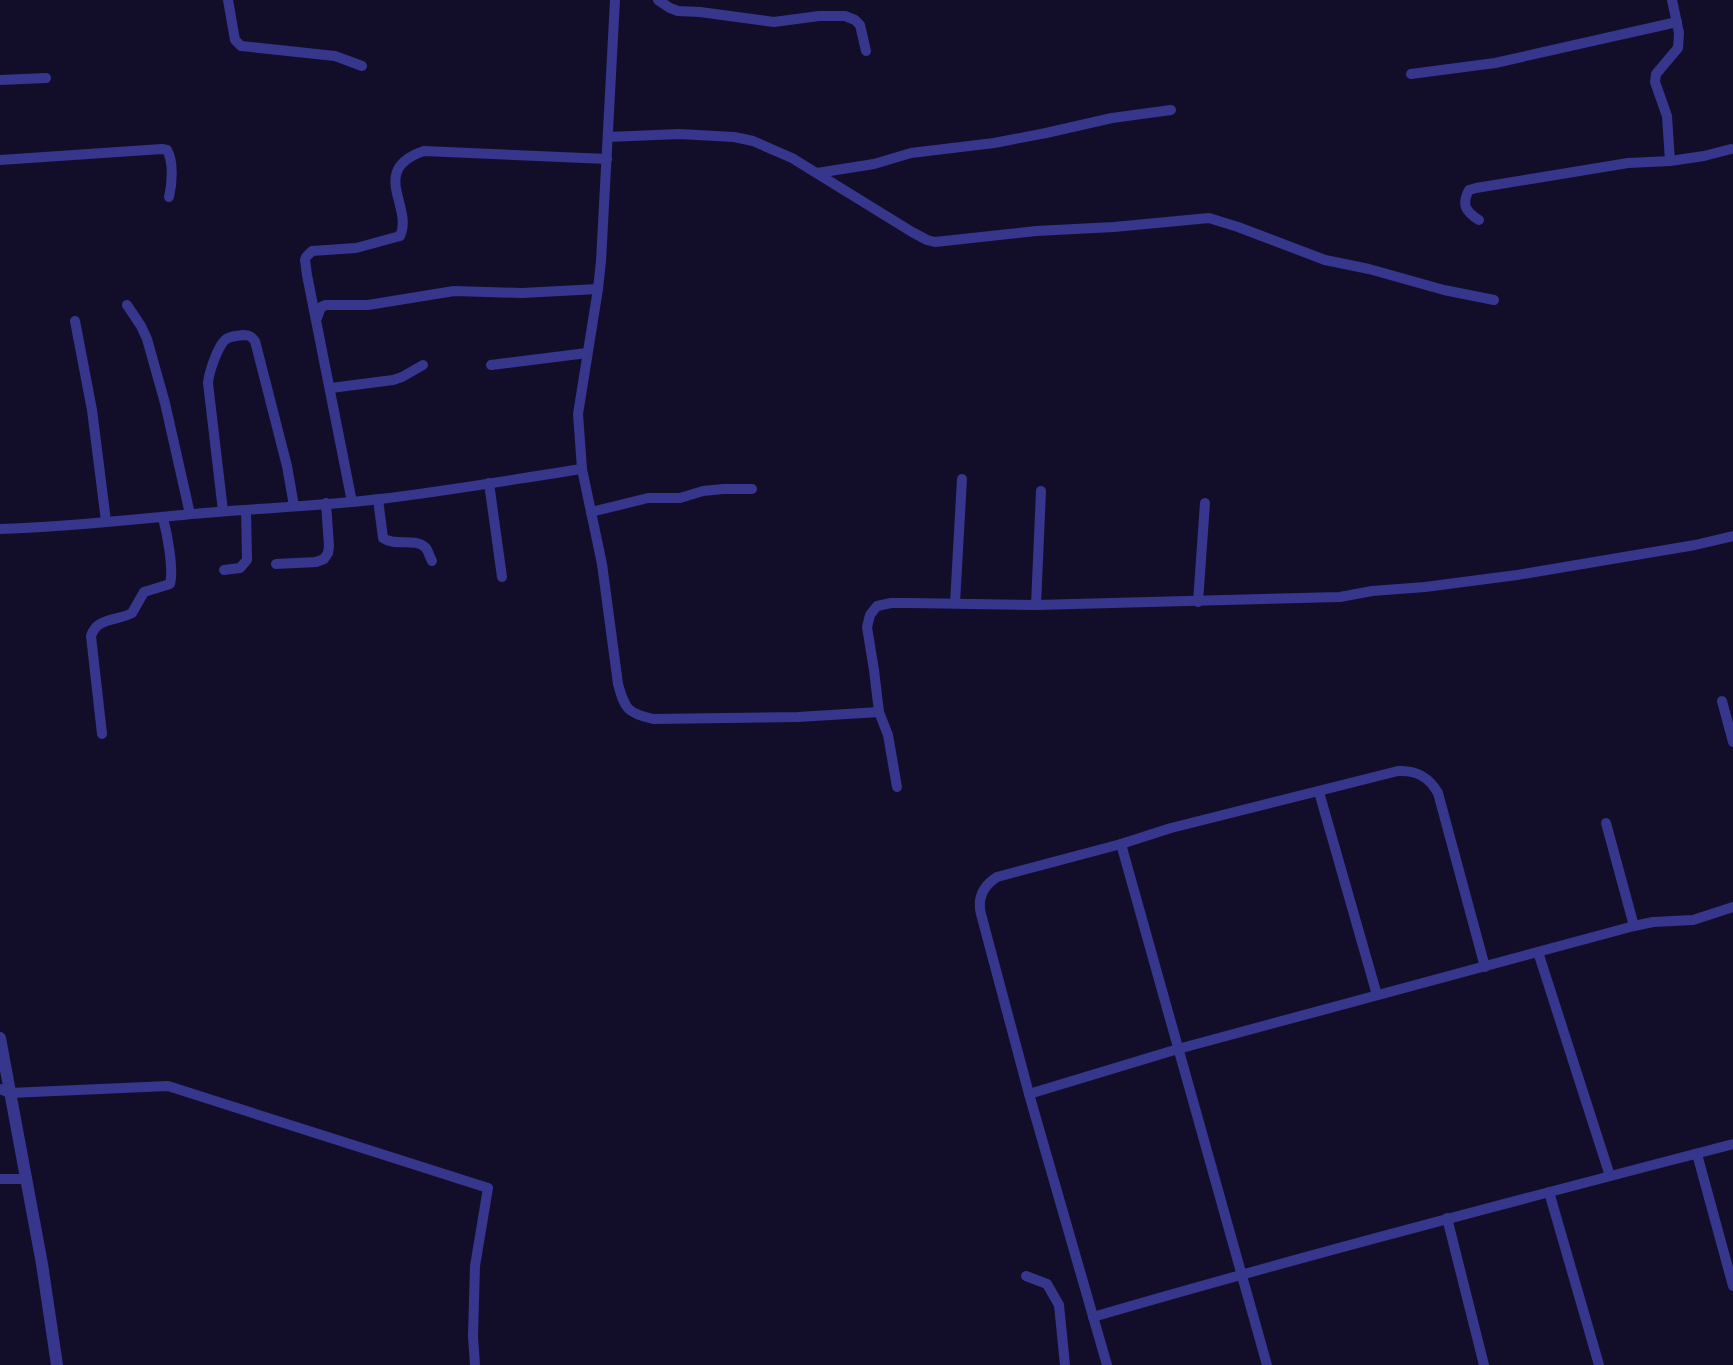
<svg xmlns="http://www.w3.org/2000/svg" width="1733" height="1365" font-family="Quicksand,sans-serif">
<rect width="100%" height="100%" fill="#120e2a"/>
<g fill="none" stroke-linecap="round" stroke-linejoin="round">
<!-- minor -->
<g stroke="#36368d" stroke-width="10">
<path d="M 228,0 L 235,40 L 241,46 L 335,56 L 362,66"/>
<path d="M 615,0 L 601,261 L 598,289 L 578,414 L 582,469 L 602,564 L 618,684 C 625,709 627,713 653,719 L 798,717 L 879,712"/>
<path d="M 658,0 L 670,8 L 678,11 L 700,12 L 774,22 L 819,16 L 845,16 L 855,20 L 860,25 L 866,51"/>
<path d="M 1411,74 L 1495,63 L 1677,22"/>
<path d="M 0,80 L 46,78"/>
<path d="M 608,137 L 679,134 L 734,137 L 753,141 L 792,158 L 912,232 L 927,240 L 935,242 L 1036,231 L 1114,227 L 1209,218 L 1238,227 L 1325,260 L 1369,269 L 1444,290 L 1494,300"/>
<path d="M 0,160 L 162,149 L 167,150 C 174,162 172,184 169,197"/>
<path d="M 1670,161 L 1704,156 L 1731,149"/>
<path d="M 817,173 L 874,164 L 911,153 L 994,143 L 1046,133 L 1112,118 L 1171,110"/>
<path d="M 1479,220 C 1466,212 1461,205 1469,190 L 1476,188 L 1628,163 L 1670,161 L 1667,116 L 1655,82 L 1656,74 L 1678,48 L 1679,33 L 1672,0"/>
<path d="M 127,305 L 141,326 L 147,339 L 165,403 L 190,514"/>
<path d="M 317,318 L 321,307 L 326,305 L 368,305 L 454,291 L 522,293 L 598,289"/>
<path d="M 75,321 L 92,410 L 106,521"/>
<path d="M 491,365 L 587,353"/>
<path d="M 331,388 L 393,380 L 402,377 L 423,365"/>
<path d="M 489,483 L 502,577"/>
<path d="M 378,499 L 383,538 C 395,547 415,537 426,548 C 428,551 430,557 432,561"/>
<path d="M 352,502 L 307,275 L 305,260 L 306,257 L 312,251 L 356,248 L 400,236 C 414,207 368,170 424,151 L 607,159"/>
<path d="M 223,511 L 208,383 C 209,372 217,349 224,341 C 228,336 236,336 243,335 C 249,335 251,336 255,341 L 287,466 L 294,506"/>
<path d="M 591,512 L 648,498 L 680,498 L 703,491 L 723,489 L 752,489"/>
<path d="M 0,529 C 68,527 136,519 204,513 C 262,508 322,506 380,499 C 448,491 515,479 582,469"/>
<path d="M 276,564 L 316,562 L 324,559 L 328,553 L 329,546 L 326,503"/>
<path d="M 224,570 L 240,568 L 247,560 L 246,510"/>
<path d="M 1198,602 L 1205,503"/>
<path d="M 955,603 L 962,479"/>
<path d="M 1036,605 L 1041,491"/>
<path d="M 1722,701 L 1733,742"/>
<path d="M 102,734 L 91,636 C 97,617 118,621 132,613 L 144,592 L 170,584 C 174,569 167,533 163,518"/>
<path d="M 897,787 L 888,735 L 879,712 L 874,670 L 867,627 L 870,615 L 877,606 L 891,603 L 910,603 L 1036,605 L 1340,597 L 1372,591 L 1425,587 L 1517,575 L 1695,545 L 1733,536"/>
<path d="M 1319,792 L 1377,995"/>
<path d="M 1606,823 L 1634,926"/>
<path d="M 1121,844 L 1267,1365"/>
<path d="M 1538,952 L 1610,1176"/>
<path d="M 0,1089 L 10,1093 L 168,1086 L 488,1188 L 475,1266 L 473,1336 L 475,1365"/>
<path d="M 1029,1094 L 1178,1049 L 1634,926 L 1653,922 L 1693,920 L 1733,907"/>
<path d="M 1697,1154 L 1733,1286"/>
<path d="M 0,1179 L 26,1179"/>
<path d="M 1549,1192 L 1599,1365"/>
<path d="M 1447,1218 L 1484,1365"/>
<path d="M 1026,1276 L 1047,1284 L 1059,1305 L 1065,1365"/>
<path d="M 1093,1317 C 1306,1255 1519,1200 1733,1144"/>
<path d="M 1107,1365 L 1029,1094 L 981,914 C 977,898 983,886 997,877 L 1121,844 L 1171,828 L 1398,771 C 1417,770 1429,777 1438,793 L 1485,967"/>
</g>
<!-- tertiary -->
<path stroke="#36368d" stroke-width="12" d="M 0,1038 L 42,1264 L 57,1365"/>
</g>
</svg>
